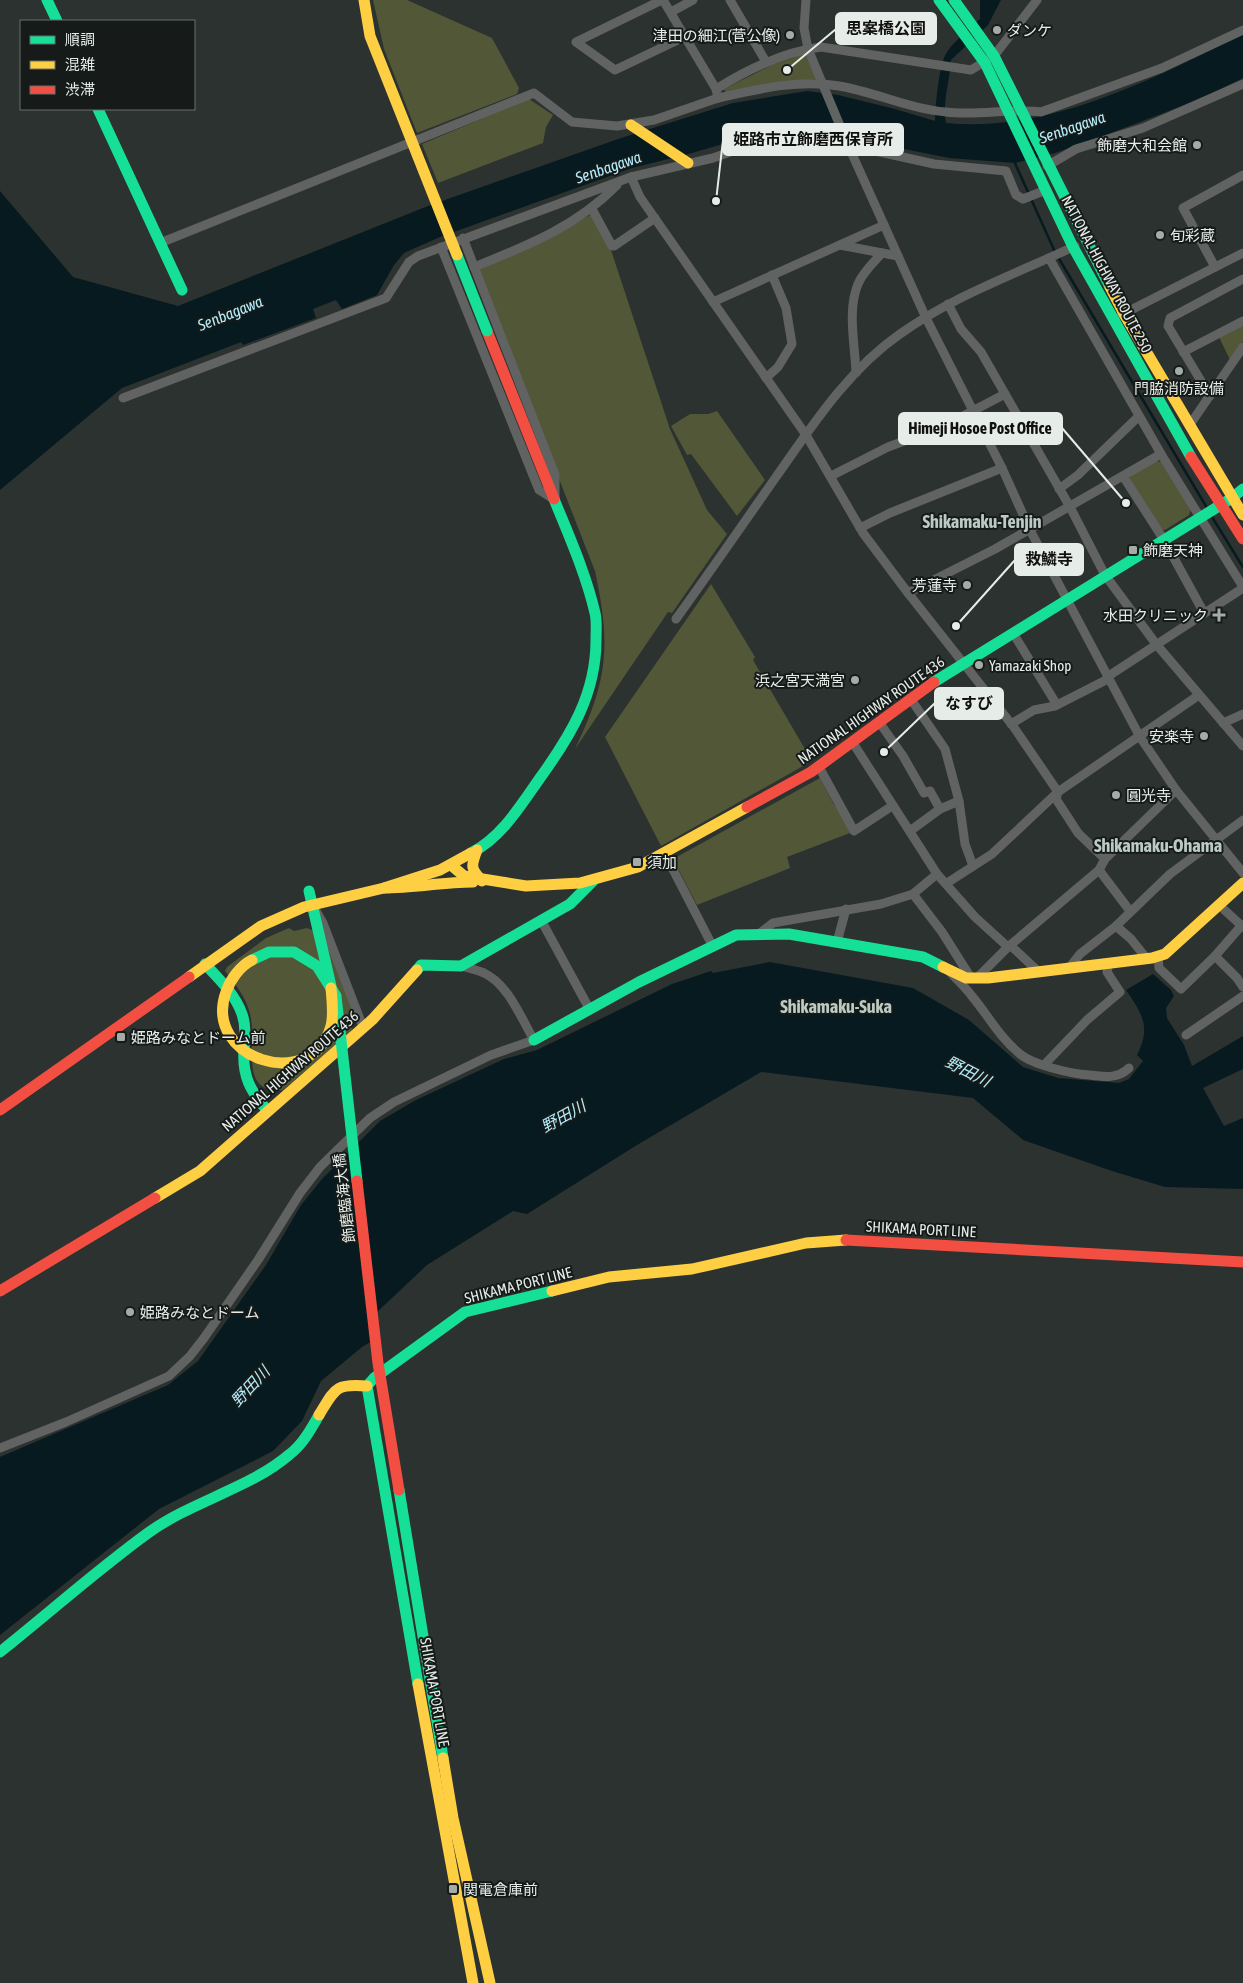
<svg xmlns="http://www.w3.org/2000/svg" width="1243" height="1983" font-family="'Asap Condensed','Noto Sans JP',sans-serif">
<rect width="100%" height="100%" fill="#2c322f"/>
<!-- green -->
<g fill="#515737">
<path d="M 373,0 L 407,0 L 492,38 L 519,88 L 517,94 L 417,133 L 384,49 Z"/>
<path d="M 805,54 L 817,79 L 771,83 L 726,93 L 724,89 L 774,64 Z"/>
<path d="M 529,99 L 553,115 L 546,127 L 543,143 L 438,183 L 422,144 Z"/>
<path d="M 593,214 L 610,247 L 670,429 L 707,510 L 727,534 L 672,613 L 668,612 L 575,749 C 608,680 611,646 595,571 L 477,269 Z"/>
<path d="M 1243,324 L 1243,341 L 1230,360 L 1219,337 Z"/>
<path d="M 717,411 L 765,480 L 737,516 L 691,454 L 687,455 L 671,426 L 690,414 L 708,414 Z"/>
<path d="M 1156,461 L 1161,462 L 1191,509 L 1189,515 L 1165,530 L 1159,529 L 1129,480 L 1131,475 Z"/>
<path d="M 711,584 L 755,657 L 753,660 L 812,761 L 661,846 L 605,737 Z"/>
<path d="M 820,778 L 833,803 L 851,829 L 850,833 L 787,857 L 790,868 L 697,905 L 673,859 Z"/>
<path d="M 289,928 L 294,931 L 307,928 L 325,935 L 356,1019 L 350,1033 L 283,1090 C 237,1095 258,1042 250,1014 C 246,997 236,985 225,971 L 227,967 L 266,938 Z"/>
</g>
<!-- water -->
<g fill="#071a20">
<path d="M 980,0 L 1001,0 L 988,25 L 951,60 C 950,81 942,102 946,123 C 1049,133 1153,79 1243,34 L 1243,78 L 1200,99 L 1111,133 L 1055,153 L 1015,163 L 949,158 L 839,136 L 799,133 L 750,136 L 692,153 L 632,168 L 440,237 L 404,253 L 394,265 L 377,295 L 342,309 L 336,300 L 313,309 L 316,318 L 243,345 L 241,342 L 122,388 L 0,490 L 0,191 L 73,277 L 178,306 L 428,206 L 621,138 L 733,103 L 807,91 L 838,95 L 895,109 L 935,121 C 935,107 939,63 947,52 C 955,40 969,30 980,19 Z"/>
<path d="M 770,962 L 913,988 L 969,1020 L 1023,1067 L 1058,1078 L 1119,1083 L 1129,1079 L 1143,1061 L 1137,1055 C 1151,1027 1143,1015 1126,990 L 1153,974 L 1171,990 L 1174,996 L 1166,1008 L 1167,1018 L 1184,1045 L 1192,1066 L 1243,1036 L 1243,1069 L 1203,1088 L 1224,1126 L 1243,1118 L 1243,1189 L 1165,1187 L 1112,1171 L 1023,1140 L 973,1098 L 761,1072 L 637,1145 L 527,1214 L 513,1211 L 427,1265 L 375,1314 L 379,1337 L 362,1347 L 321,1381 L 302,1421 L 273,1451 L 159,1509 L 0,1635 L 0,1457 L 168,1385 L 198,1361 L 266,1265 L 301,1205 L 323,1178 L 380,1121 L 416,1100 L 504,1059 L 537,1050 L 672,984 L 711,971 L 713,973 Z"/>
</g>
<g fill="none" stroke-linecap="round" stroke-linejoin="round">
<!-- stream -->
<g stroke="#071a20" stroke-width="2.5">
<path d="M 1014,161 L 1055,252"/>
<path d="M 1058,257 L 1207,508"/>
<path d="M 1212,517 L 1243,567"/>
</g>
<!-- street -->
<g stroke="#616363" stroke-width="9">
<path d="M 662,0 L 576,42 L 615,70 L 684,37"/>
<path d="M 730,0 L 766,62"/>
<path d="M 806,0 L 804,28 L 808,49 L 848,145 L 926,318 L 1002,468 L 1030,530 L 1140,737 L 1176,790 L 1243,873"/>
<path d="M 671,12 L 693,0"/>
<path d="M 716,89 C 748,69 783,52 821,47 L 971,70 L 994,56 L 1037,0"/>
<path d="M 718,98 C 758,89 799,79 839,86 C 875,92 910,109 946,112 C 978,116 1010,108 1041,112 L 1162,68 L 1243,30"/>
<path d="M 1047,166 L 1076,149 L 1143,128 L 1243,84"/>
<path d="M 631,177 L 640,197 L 806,435 L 863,533 L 908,593 L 1013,726 L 1058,792 L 1056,799 L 1078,833 L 1105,859"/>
<path d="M 592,209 L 612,246 L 614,246 L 655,218"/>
<path d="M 463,238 L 555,475 L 555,497"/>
<path d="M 160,243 L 534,93 L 572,122 L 617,126 L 654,120 L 718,98 L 716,89 L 663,0"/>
<path d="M 840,245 L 898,256"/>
<path d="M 441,247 L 539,490 L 555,500"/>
<path d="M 1049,258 L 1161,454 L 1243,587"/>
<path d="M 474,267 C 526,246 576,227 617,185"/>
<path d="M 1215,267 L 1183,208 L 1243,175"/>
<path d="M 713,302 L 884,225"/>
<path d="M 948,304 L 961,329 L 981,352 L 1070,507 L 1105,575 L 1156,644 L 1243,746"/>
<path d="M 1121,315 L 1243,253"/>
<path d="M 1183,352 L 1243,321"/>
<path d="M 856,373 C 855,345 847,310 858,284 C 863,272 873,263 882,253"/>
<path d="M 766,378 L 778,367 L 792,344 L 786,308 L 772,275"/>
<path d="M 1210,396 L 1168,326 L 1170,318 L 1243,279"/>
<path d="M 123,398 L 386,298 L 409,262 L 418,256 L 631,177 L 713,158 L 747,146 L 813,140 L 848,145 L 934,164 L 1006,171 L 1016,195 L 1023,199 L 1046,190"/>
<path d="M 1189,426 L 1243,347"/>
<path d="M 831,476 L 888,447 L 942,427 L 1005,394"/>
<path d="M 1123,476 L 1164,540 L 1204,613"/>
<path d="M 1059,489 L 1078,475 L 1139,416"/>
<path d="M 860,528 L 890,513 L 1002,468"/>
<path d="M 908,593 L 995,549 L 1161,454"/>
<path d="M 676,619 C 710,572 743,524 776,477 C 812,426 848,370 900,334 C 955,295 1014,275 1075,246"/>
<path d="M 1013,633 L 1057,705"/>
<path d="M 1107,677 L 1243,588"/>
<path d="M 910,698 L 945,749 L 959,801 L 965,844 L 973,866"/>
<path d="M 879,722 L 903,756 L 924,793 L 930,791 L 940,809"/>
<path d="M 1223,723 L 1243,714"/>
<path d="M 1011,724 L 1034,710 L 1055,706 L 1108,679"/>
<path d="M 853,743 L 937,874 L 975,917 L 1008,947"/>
<path d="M 819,767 L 854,831 L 892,806"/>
<path d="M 910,831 L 940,809 L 959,801"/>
<path d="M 665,854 L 712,945"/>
<path d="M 1099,870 L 1130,911"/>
<path d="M 947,883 L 992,854 L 1058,792 L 1199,695"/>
<path d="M 913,894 L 942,932 L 971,978"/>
<path d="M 1219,905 L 1243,927"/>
<path d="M 316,911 L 323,923 L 363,1027"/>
<path d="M 541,920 L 590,1010"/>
<path d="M 1116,926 L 1131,939 L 1147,959"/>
<path d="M 760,933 L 773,923 L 881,904 L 913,894 L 937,874"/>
<path d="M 837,942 L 846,909"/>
<path d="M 1010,945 L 1039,972"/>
<path d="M 1158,956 L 1159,968 L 1181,989 L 1215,956 L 1242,925"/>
<path d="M 1215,956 L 1237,978 L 1243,987"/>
<path d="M 1069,968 L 1080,954 L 1116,926 L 1170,874 L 1243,820"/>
<path d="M 950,972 C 957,980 965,987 971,995 C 988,1015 999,1037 1020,1054 C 1033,1065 1072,1074 1089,1075 C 1104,1077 1118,1079 1129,1068"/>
<path d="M 977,978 L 1008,947 L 1099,870 L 1105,859 L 1176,790"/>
<path d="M 1186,1035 L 1243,996"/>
<path d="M 1044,1065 L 1087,1020 L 1120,992 L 1107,972 L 1109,963"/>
<path d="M 0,1448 L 66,1422 L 169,1376 L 190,1356 L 204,1338 L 258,1260 L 300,1193 L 320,1167 L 370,1118 L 394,1102 L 491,1055 L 534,1040 C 521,1018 508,984 484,973 C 477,970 469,968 461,966"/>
</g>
<!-- fast -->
<g stroke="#16e098" stroke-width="11">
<path d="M 47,0 L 57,21"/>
<path d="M 939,0 L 985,63 L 1073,247 L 1191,457"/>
<path d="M 954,0 L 994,56 L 1110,287"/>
<path d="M 98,109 L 182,290"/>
<path d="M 1232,498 L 1243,489"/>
<path d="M 934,682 L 1232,498"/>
<path d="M 471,853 C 502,837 521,805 540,778 C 571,735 596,694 596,640 C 596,631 597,621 595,613 C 586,574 569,536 554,499"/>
<path d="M 309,891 L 331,986"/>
<path d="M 205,964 C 219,979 235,994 242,1014 C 246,1025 245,1037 244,1049 C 242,1076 250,1091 268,1111"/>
<path d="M 417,970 L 421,965 L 461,966 L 570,904 L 593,881"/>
<path d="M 534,1040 L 639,982 L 736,935 L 789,934 L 923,957 L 943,967"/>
<path d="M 0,1652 C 49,1613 97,1570 148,1533 C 192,1501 251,1488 290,1454 C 303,1444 311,1429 319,1415"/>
<path d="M 418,1684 L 367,1386 L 374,1378 L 465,1312 L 552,1291"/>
</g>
<!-- slow -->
<g stroke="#ffcf43" stroke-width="11">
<path d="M 631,125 L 688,163"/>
<path d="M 1110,287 L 1124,314 L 1243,515"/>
<path d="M 477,850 C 471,866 470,868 482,881"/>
<path d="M 451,865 L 464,876 L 526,886 L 580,883 L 638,867 L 747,807"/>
<path d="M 384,888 C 414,888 443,882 473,882"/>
<path d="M 943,967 L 966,978 L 988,978 L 1152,958 L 1165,954 L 1243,883"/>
<path d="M 189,977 L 261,926 L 304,907 L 384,888 L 440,870 L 471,853"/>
<path d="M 155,1198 L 200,1171 L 373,1019 L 417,970"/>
<path d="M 552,1291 L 609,1277 L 692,1269 L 806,1243 L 846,1240"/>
<path d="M 319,1415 C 335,1389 335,1383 367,1386"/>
<path d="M 418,1684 L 473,1983"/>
</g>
<!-- jam -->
<g stroke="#f24e42" stroke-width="11">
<path d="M 487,331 L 554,499"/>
<path d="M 1191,457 L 1243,539"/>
<path d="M 747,807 L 811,772 L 934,682"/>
<path d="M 0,1110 L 189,977"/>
<path d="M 846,1240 L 1243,1262"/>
<path d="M 0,1291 L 155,1198"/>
</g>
<!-- fast-bridge -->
<g stroke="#16e098" stroke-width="11">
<path d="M 457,255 L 487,331"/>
<path d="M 252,960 L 269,952 L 294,952 L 317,966 L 336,996 L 357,1181"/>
<path d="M 399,1490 L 443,1758"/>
</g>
<!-- slow-bridge -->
<g stroke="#ffcf43" stroke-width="11">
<path d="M 364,0 L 370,36 L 457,255"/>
<path d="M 252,960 C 240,966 230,980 226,992 C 202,1059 312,1094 331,1026 C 334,1015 332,1000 331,988"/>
<path d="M 443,1758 L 453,1818 L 490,1983"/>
</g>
<!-- jam-bridge -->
<path stroke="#f24e42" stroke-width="11" d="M 357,1181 L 378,1363 L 399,1490"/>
</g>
<!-- markers -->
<g fill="#a5aca8" stroke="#161b19" stroke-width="2">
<circle cx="997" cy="30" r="5"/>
<circle cx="790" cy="35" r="5"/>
<circle cx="1197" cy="145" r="5"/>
<circle cx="1160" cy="235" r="5"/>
<circle cx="1179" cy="371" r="5"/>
<rect x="1128" y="545" width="10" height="10" rx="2.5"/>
<circle cx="967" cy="585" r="5"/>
<path d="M1216.5 607.5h5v5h5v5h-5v5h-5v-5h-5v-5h5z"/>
<circle cx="979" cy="665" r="5"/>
<circle cx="855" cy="680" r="5"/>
<circle cx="1204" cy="736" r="5"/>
<circle cx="1116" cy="795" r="5"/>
<rect x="632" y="857" width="10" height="10" rx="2.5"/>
<rect x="116" y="1032" width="10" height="10" rx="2.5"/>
<circle cx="130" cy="1312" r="5"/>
<rect x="448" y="1884" width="10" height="10" rx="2.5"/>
</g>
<g text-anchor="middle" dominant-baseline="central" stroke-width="4" stroke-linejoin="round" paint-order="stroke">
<!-- poi labels -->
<g font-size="15" fill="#e6ede9" stroke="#161b19" text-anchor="start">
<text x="1007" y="30">ダンケ</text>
<text x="780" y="35" text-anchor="end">津田の細江(菅公像)</text>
<text x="1187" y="145" text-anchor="end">飾磨大和会館</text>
<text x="1170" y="235">旬彩蔵</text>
<text x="1179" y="388" text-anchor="middle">門脇消防設備</text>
<text x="1143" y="550">飾磨天神</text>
<text x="957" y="585" text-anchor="end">芳蓮寺</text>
<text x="1208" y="615" text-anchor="end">水田クリニック</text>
<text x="989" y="665">Yamazaki Shop</text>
<text x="845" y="680" text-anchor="end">浜之宮天満宮</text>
<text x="1194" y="736" text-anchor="end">安楽寺</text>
<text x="1126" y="795">圓光寺</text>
<text x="647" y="862">須加</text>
<text x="131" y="1037">姫路みなとドーム前</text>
<text x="140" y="1312">姫路みなとドーム</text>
<text x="463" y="1889">関電倉庫前</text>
</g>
<!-- street labels -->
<g font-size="15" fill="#e6ede9" stroke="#161b19">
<text transform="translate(1107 274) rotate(62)">NATIONAL HIGHWAY ROUTE 250</text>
<text transform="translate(871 710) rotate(-35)">NATIONAL HIGHWAY ROUTE 436</text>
<text transform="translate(290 1071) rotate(-41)">NATIONAL HIGHWAY ROUTE 436</text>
<text transform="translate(344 1198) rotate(-97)">飾磨臨海大橋</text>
<text transform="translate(921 1229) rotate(3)">SHIKAMA PORT LINE</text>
<text transform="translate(518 1285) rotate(-14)">SHIKAMA PORT LINE</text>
<text transform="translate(435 1692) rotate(80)">SHIKAMA PORT LINE</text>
</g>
<!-- water labels -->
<g font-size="16" font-style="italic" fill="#b4eefe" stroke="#161b19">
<text transform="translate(1072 127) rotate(-19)">Senbagawa</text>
<text transform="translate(608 167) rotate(-19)">Senbagawa</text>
<text transform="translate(230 313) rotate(-22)">Senbagawa</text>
<text transform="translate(968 1071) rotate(27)">野田川</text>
<text transform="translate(563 1116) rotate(-29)">野田川</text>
<text transform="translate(250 1386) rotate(-47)">野田川</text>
</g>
<!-- quarter labels -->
<g font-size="18" font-weight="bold" fill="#bccac4" stroke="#161b19">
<text x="982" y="521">Shikamaku-Tenjin</text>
<text x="1158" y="845">Shikamaku-Ohama</text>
<text x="836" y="1006">Shikamaku-Suka</text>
</g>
</g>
<!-- callouts -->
<path fill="none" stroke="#e6ede9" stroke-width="2" d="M787 70L836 29M716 201L723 140M1126 503L1062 428M956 626L1015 560M884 752L935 703"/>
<g fill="#e6ede9" stroke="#161b19" stroke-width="2">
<circle cx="787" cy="70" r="5"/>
<circle cx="716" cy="201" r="5"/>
<circle cx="1126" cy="503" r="5"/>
<circle cx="956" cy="626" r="5"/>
<circle cx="884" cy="752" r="5"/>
</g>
<g fill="#e6ede9" stroke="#e6ede9" stroke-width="2">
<rect x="836" y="13" width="100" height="31" rx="5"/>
<rect x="723" y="124" width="180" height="31" rx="5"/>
<rect x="899" y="413" width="163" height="31" rx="5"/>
<rect x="1015" y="544" width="68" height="31" rx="5"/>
<rect x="935" y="688" width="68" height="31" rx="5"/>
</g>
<g font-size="16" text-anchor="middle" font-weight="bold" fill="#111">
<text x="886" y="34">思案橋公園</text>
<text x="813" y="145">姫路市立飾磨西保育所</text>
<text x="980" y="434">Himeji Hosoe Post Office</text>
<text x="1049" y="565">救鱗寺</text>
<text x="969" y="709">なすび</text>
</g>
<!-- legend -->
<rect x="20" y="20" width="175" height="90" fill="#161b19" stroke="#696f6c"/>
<rect x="30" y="36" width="25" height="8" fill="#16e098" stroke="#696f6c"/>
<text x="65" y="45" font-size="15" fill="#e6ede9">順調</text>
<rect x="30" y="61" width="25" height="8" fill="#ffcf43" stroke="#696f6c"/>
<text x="65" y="70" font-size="15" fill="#e6ede9">混雑</text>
<rect x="30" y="86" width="25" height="8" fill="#f24e42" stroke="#696f6c"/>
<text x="65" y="95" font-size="15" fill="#e6ede9">渋滞</text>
</svg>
